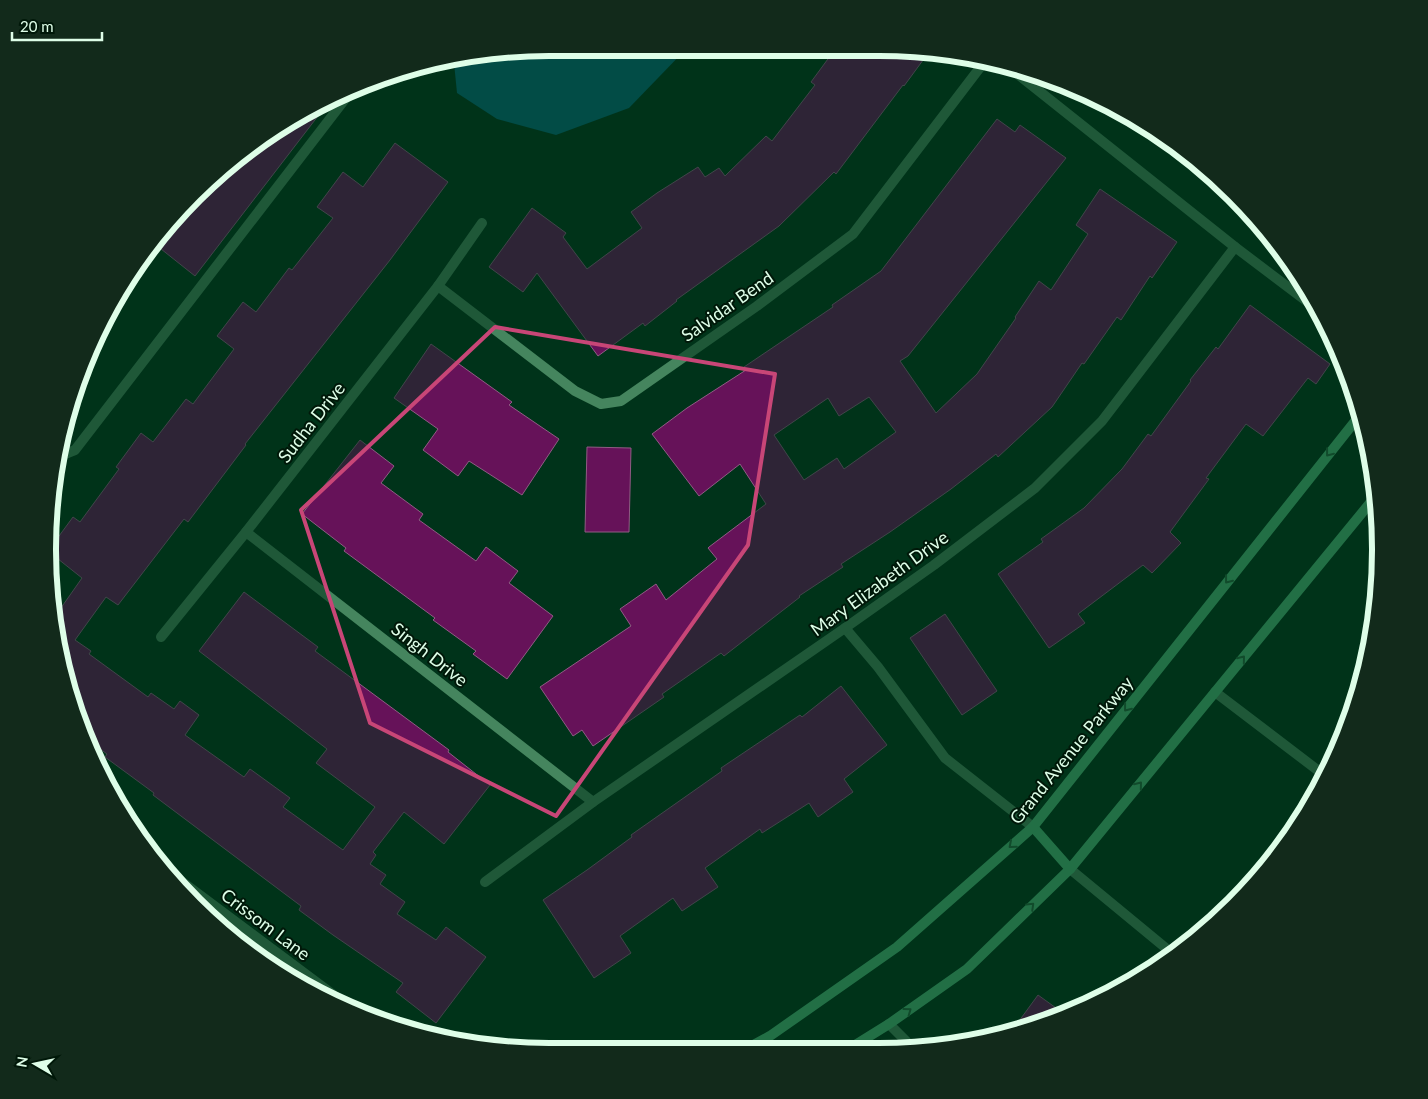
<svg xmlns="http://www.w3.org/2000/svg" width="1428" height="1099" font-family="Lato,sans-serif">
<rect width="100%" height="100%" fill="#00331a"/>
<!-- water -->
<path fill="#056a7c" d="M 549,48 L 687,48 L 629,108 L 556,135 L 497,119 L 457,93 L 454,63 L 457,60 Z"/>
<!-- building -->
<g fill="#661259" stroke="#905c84" fill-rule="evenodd">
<path d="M 836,48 L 911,49 L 929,52 L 904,86 L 903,85 L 836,174 L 834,172 L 779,226 L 676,300 L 677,301 L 645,326 L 643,323 L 598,356 L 537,273 L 523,292 L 489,267 L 532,208 L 566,233 L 563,237 L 587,269 L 642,228 L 631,212 L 657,193 L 698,167 L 705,177 L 719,168 L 725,176 L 766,136 L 772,141 L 815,85 L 811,82 Z"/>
<path d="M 328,103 L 195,276 L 156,245 L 194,195 L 298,115 Z"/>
<path d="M 997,119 L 1015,132 L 1020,125 L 1066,158 L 908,356 L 900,361 L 936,413 L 977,374 L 1016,318 L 1015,317 L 1039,281 L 1051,290 L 1088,234 L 1076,225 L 1100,189 L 1177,242 L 1152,278 L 1150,276 L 1121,320 L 1117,317 L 1084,364 L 1082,363 L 1052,407 L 998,457 L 996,454 L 951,489 L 890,532 L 841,564 L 843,567 L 799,596 L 800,597 L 724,656 L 721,653 L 662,694 L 664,697 L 593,746 L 582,730 L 573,736 L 540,687 L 631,626 L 620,609 L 656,584 L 666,600 L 717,559 L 708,548 L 709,547 L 766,504 L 740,464 L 699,496 L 652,434 L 687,408 L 746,370 L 744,367 L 833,307 L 832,305 L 881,271 ZM 869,397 L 896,432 L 844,469 L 837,458 L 804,480 L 774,435 L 828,398 L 839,416 Z"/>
<path d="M 395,143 L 448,182 L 390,260 L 245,444 L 246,445 L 188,522 L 184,519 L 118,605 L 106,597 L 75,640 L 91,651 L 89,654 L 148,697 L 151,693 L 174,709 L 180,701 L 199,715 L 185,735 L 244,777 L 250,769 L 290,798 L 283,807 L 343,850 L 375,807 L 316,763 L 327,749 L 199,651 L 244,592 L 318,647 L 315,651 L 449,750 L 448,752 L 490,785 L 444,844 L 404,812 L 373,852 L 376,855 L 370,864 L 386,875 L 380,884 L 405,902 L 397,914 L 436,940 L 446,927 L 486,957 L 436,1023 L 396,992 L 403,983 L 333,935 L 299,910 L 301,906 L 153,795 L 154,793 L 105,757 L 107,754 L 84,737 L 65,680 L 56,615 L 82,578 L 48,551 L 73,517 L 80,522 L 119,469 L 116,467 L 141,433 L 153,442 L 186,399 L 193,404 L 234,349 L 217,336 L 243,302 L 256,312 L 289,268 L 292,270 L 333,218 L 317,207 L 343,172 L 363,187 Z"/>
<path d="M 1250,305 L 1330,364 L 1316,384 L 1308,378 L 1263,436 L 1246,424 L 1206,478 L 1209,479 L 1170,532 L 1181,543 L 1152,573 L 1143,565 L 1078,614 L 1085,623 L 1049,648 L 998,574 L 1043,542 L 1041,539 L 1084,508 L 1122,469 L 1148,434 L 1151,436 L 1191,381 L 1190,380 L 1216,347 L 1218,349 Z"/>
<path d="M 431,344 L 512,402 L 509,405 L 559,439 L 522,495 L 469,461 L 458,476 L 423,450 L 438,429 L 394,398 Z"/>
<path d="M 360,440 L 394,466 L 381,483 L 423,514 L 419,520 L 476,561 L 486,547 L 518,571 L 509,583 L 553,616 L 507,679 L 473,654 L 476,651 L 433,620 L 435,618 L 344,551 L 346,548 L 302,514 Z"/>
<path d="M 587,447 L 631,448 L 629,532 L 585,532 Z"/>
<path d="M 945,614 L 997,691 L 962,715 L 910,638 Z"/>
<path d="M 841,686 L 887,745 L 844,779 L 853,792 L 818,817 L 809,803 L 762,833 L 760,829 L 705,868 L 718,887 L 682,911 L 673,898 L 620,936 L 631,953 L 594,978 L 543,900 L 587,870 L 632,837 L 631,835 L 722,771 L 721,768 L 800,715 L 802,717 Z"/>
<path d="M 1038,995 L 1063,1013 L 1040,1025 L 1011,1032 Z"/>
</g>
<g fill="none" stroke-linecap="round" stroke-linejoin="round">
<!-- lane -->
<g stroke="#45855e" stroke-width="10">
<path d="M 60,456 L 75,450 L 349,94"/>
<path d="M 1215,692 L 1324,775"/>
</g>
<!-- street -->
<g stroke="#45855e" stroke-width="10">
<path d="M 1005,64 L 1235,247 L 1317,309"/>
<path d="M 438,286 L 575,391 L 601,404 L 621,401 L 757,306 L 853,234 L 985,61"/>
<path d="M 246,532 L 593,802"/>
<path d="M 845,628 L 878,667 L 945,758 L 1033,827"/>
<path d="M 161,637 L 246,532 L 438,286 L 482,223"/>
<path d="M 165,869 L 347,1005"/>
<path d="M 1070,869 L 1173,954"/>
<path d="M 485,882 L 593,802 L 845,628 L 934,565 L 1035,488 L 1102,421 L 1235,247"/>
<path d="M 889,1024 L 912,1047"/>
</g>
<!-- secondary -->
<g stroke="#4cb97b" stroke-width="10">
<path d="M 1033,827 L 1070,869"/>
<path d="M 750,1047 L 770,1036 L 897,947 L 1033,827 L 1360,415"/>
<path d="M 852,1047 L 889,1024 L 967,969 L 1070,869 L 1375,497"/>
</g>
</g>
<!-- one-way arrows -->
<defs><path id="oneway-chevron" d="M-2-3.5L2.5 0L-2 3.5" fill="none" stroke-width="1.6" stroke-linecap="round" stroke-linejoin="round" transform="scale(1.25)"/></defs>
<g stroke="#266842">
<use href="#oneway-chevron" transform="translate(1329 453) rotate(128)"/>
<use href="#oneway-chevron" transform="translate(1228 580) rotate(128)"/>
<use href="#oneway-chevron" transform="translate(1242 659) rotate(-51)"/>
<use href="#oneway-chevron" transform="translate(1127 708) rotate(128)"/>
<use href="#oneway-chevron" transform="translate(1139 785) rotate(-51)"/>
<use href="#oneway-chevron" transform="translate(1012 845) rotate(139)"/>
<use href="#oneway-chevron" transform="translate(1031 906) rotate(-44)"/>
<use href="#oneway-chevron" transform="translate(908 1011) rotate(-36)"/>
</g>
<!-- marked area -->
<path d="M0 0H1428V1099H0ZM 495,327 L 775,374 L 748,545 L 556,816 L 370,723 L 301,510 Z" fill="#00331a" fill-opacity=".55" fill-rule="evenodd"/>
<path fill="none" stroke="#c84677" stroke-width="4" stroke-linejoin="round" d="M 495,327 L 775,374 L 748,545 L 556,816 L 370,723 L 301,510 Z"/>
<g text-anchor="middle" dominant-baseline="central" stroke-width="4" stroke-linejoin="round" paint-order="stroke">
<!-- street labels -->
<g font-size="18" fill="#defee8" stroke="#001809">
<text transform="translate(727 306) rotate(-35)">Salvidar Bend</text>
<text transform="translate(311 422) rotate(-52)">Sudha Drive</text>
<text transform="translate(879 583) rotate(-36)">Mary Elizabeth Drive</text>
<text transform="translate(430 654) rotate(38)">Singh Drive</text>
<text transform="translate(1071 750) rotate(-51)">Grand Avenue Parkway</text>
<text transform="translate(266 924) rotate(37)">Crissom Lane</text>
</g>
</g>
<!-- crop -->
<path d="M0 0H1428V1099H0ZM549 56H879A493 493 0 0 1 1372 549V550A493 493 0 0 1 879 1043H549A493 493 0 0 1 56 550V549A493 493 0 0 1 549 56Z" fill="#122a1b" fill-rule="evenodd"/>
<path fill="none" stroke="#defee8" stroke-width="6" d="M549 56H879A493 493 0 0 1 1372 549V550A493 493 0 0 1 879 1043H549A493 493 0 0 1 56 550V549A493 493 0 0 1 549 56Z"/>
<!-- north arrow -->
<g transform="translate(35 1064) rotate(279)" stroke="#001809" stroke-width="4" paint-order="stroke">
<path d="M0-4L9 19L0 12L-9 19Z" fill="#defee8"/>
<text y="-8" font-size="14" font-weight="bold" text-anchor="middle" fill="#defee8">N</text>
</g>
<!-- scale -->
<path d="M12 32v8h90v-8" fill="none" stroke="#defee8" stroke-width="2.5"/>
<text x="20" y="32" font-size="15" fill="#defee8" stroke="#001809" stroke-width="4" paint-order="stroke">20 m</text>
</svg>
